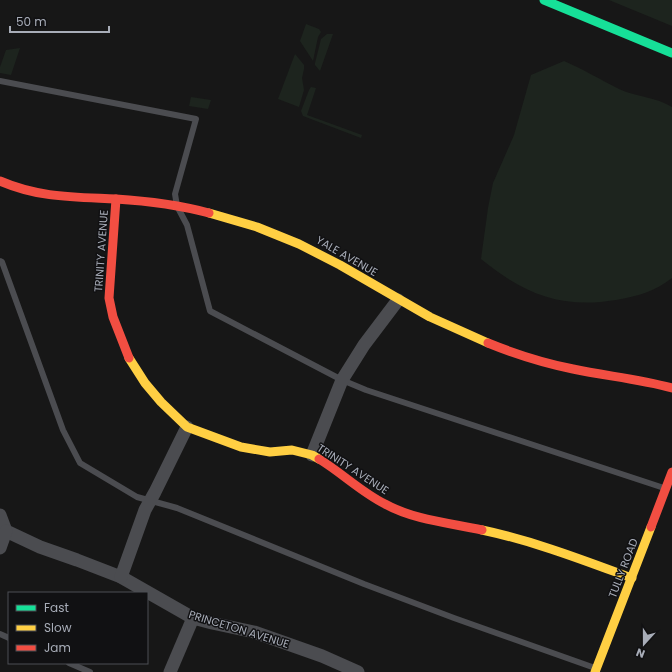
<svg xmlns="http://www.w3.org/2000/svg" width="672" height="672" font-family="Poppins,sans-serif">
<rect width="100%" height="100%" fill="#171717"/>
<!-- green -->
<g fill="#1d241e">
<path d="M 609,0 L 672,0 L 672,26 Z"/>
<path d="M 306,24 L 319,29 L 321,32 L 318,37 L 313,61 L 300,41 Z"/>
<path d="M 327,34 L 333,34 L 320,71 L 315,65 L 315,63 L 321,39 Z"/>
<path d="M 20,48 L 11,75 L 0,73 L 0,67 L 6,50 Z"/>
<path d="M 295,54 L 304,65 L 304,69 L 302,78 L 304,90 L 299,107 L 278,99 Z"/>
<path d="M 564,61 C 583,69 601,80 619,89 C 636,97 656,97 672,107 L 672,278 C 654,292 638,296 616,300 C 561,309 524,294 481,259 L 488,208 L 493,183 L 514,135 L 531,75 Z"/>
<path d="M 311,87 L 316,88 L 307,115 L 362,135 L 361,138 L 303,116 L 301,111 L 309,90 Z"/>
<path d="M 191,97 L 211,100 L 208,109 L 189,106 Z"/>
</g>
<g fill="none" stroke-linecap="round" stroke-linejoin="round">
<!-- lane -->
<g stroke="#4b4c50" stroke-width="6">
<path d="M 0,81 L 196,119 L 175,194 L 177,206 L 187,225 L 210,311 L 342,380 L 366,390 L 664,488"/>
<path d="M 0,261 L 2,262 L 63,430 L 80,463 L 137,497 L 177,508 L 364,584 L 454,618 L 595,668"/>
<path d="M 0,634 L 9,638"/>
<path d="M 69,663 L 90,672"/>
</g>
<!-- street -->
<g stroke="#4b4c50" stroke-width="13">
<path d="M 312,455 L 342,380 L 364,345 L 398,300"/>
<path d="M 0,515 L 6,531 L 40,547 L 77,560 L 121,577 L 193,618 L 212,623 L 254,632 L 322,656 L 358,672"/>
<path d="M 0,548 L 6,531"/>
<path d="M 121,577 L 145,510 L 155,492 L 187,427"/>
<path d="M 170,672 L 193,618"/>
</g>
<!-- fast -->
<path stroke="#16e098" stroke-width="9" d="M 544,0 L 672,53"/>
<!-- slow -->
<g stroke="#ffcf43" stroke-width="9">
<path d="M 209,213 L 257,227 L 299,244 L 340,265 L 430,317 L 488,343"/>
<path d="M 129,358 L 145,383 L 161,402 L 187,427 L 241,447 L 270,452 L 292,450 L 312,455 L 319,459"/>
<path d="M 482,530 C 534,541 583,560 632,578"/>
<path d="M 595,672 L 651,527"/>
</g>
<!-- jam -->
<g stroke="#f24e42" stroke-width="9">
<path d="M 0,181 C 39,198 75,197 116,199 C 148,201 179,205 209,213"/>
<path d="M 116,199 L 109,298 L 113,317 L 129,358"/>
<path d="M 488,343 C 515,354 544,363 573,369 C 606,376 639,379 672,388"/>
<path d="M 319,459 C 342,473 361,492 385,504 C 414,520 450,523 482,530"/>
<path d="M 651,527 L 672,472"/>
</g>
</g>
<g text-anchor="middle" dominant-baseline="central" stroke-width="3" stroke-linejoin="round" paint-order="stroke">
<!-- street labels -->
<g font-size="11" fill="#a8adb8" stroke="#111113">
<text transform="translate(101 251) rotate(-86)">TRINITY AVENUE</text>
<text transform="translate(347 256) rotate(30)">YALE AVENUE</text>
<text transform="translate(353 469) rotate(33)">TRINITY AVENUE</text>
<text transform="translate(623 568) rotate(-69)">TULLY ROAD</text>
<text transform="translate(239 629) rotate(17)">PRINCETON AVENUE</text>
</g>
</g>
<!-- legend -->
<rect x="8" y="592" width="140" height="72" fill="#111113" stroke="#4d4f55"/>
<rect x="16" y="605" width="20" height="6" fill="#16e098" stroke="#4d4f55"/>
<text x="44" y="612" font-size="12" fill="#a8adb8">Fast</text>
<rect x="16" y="625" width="20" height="6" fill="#ffcf43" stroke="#4d4f55"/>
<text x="44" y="632" font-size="12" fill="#a8adb8">Slow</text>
<rect x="16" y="645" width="20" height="6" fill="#f24e42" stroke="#4d4f55"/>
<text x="44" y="652" font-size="12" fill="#a8adb8">Jam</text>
<!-- north arrow -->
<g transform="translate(644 644) rotate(201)" stroke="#111113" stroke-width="3" paint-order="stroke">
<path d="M0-3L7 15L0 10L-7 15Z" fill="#a8adb8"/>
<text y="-6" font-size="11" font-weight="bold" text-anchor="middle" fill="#a8adb8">N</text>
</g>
<!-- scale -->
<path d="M10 26v6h99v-6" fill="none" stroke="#a8adb8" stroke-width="2"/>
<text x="16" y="26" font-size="12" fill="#a8adb8" stroke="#111113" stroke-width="3" paint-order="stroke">50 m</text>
</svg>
